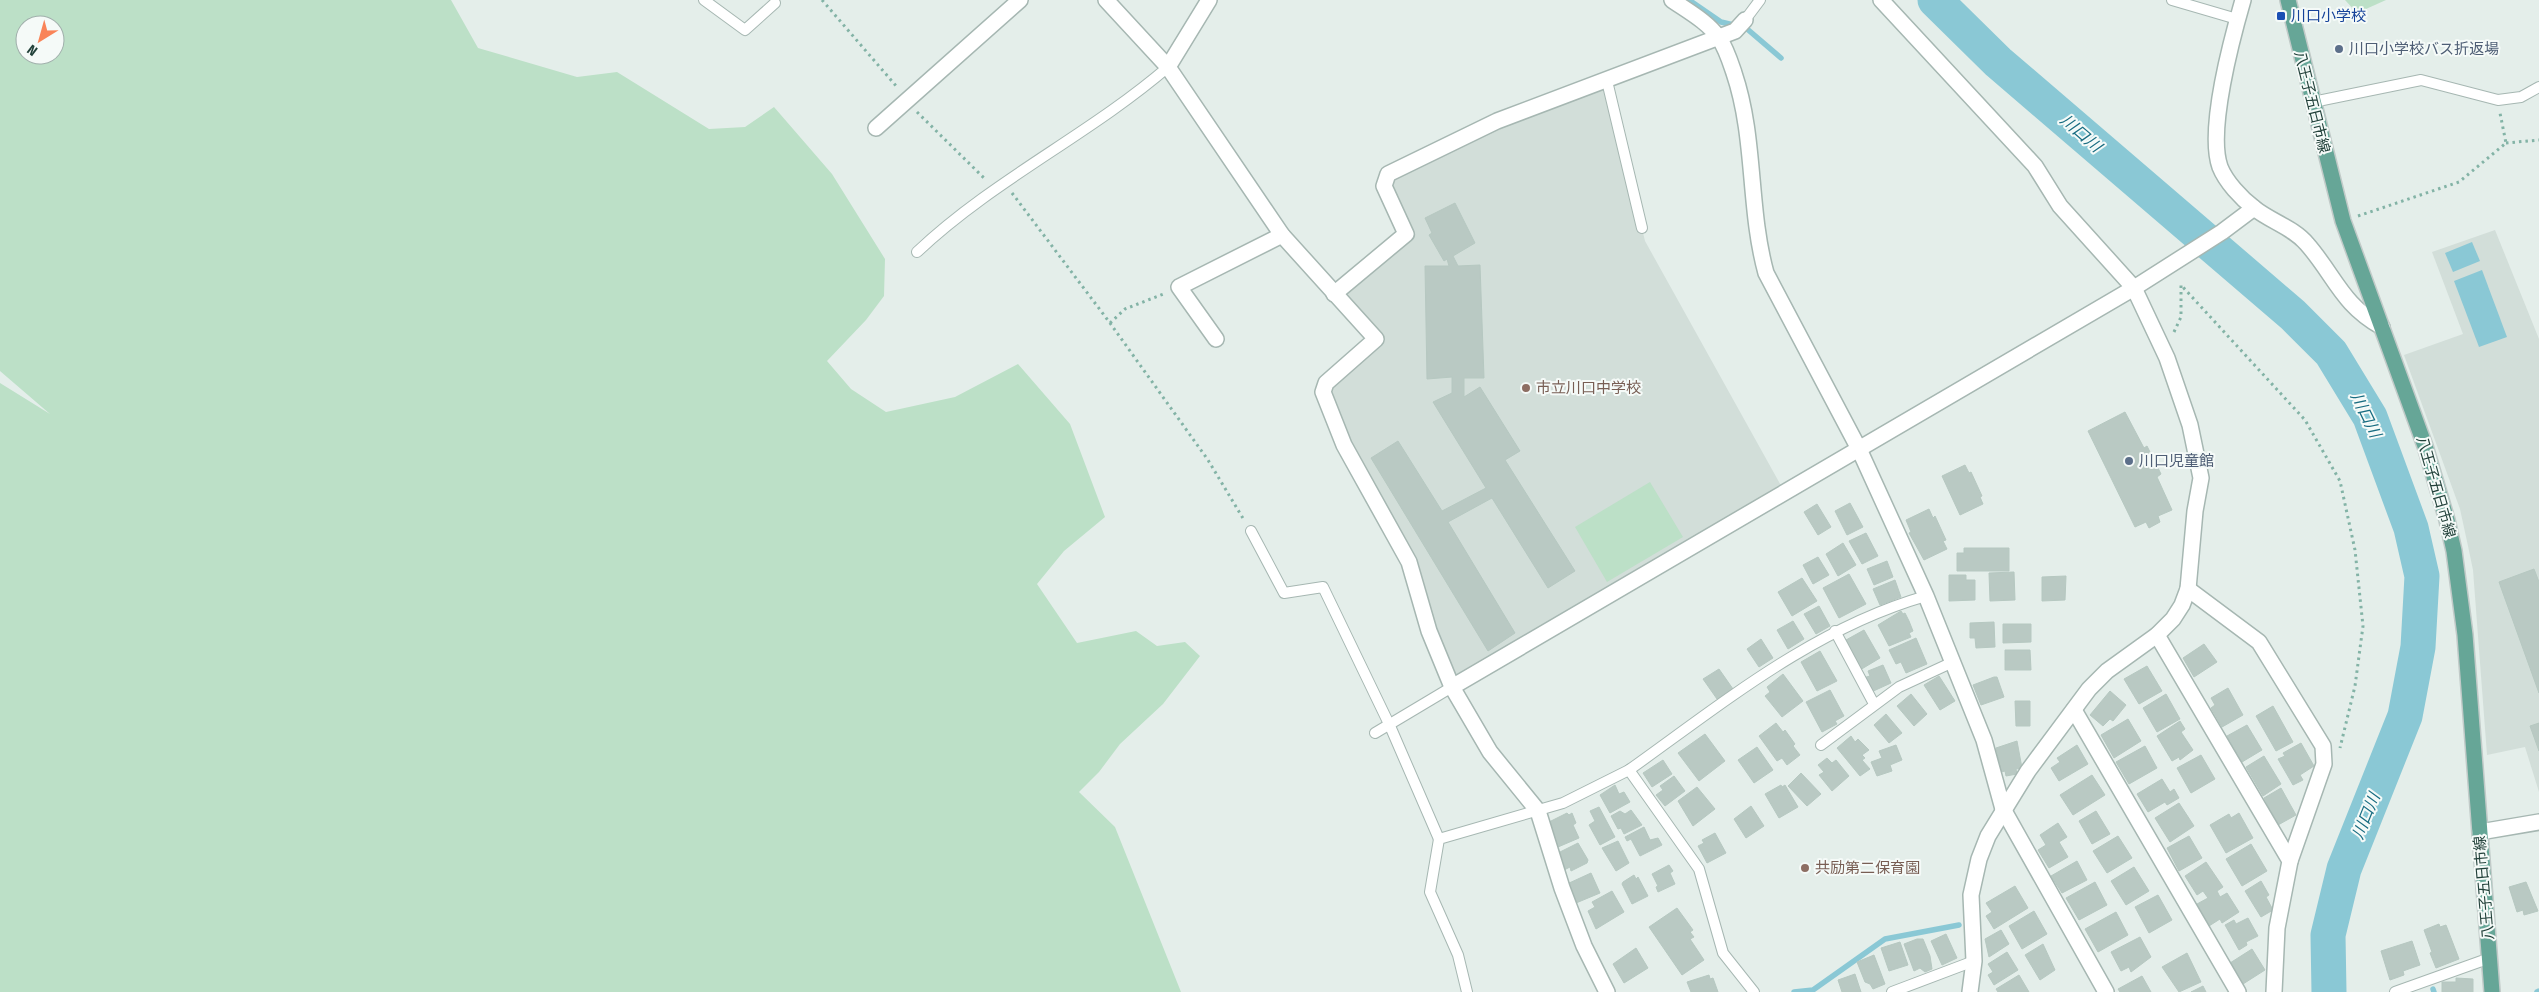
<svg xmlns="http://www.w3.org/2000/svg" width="2539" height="992" font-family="'Fira Sans Condensed','Noto Sans JP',sans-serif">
<rect width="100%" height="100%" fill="#e4eeea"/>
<!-- built -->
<g fill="#d2ded9">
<path d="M 1607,81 L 1645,241 L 1784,491 L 1452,687 L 1409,562 L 1344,445 L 1326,383 L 1376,339 L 1334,294 L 1406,234 L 1388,174 Z"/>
<path d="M 2495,230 L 2539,339 L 2539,792 L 2525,747 L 2487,755 L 2473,570 L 2468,546 L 2460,509 L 2404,355 L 2463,334 L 2432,252 Z"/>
</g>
<!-- green -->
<g fill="#bce0c7" fill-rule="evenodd">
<path d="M 0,0 L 451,0 L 478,48 L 577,77 L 617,72 L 709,129 L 745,127 L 774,107 L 832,174 L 885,259 L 884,296 L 866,320 L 827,361 L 851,389 L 886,412 L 955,397 L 1018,364 L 1070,424 L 1105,517 L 1064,551 L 1037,584 L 1077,643 L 1136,631 L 1157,646 L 1185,642 L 1200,656 L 1163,704 L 1120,744 L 1099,772 L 1079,792 L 1115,827 L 1181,992 L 0,992 L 0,383 L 50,414 L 0,371 ZM 25,25 L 55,25 L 55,55 L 25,55 Z"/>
<path d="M 2345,0 L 2386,0 L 2357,13 Z"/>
<path d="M 1650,482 L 1683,537 L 1607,582 L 1575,527 Z"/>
</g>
<!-- water -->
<g fill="#8ac8d5">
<path d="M 2472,242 L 2480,261 L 2453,272 L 2445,253 Z"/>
<path d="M 2482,270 L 2507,337 L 2479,347 L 2454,281 Z"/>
</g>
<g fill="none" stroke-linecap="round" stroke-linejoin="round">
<!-- stream -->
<g stroke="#8ac8d5" stroke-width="5.5">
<path d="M 1689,0 L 1721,22 L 1746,28 L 1781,58"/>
<path d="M 2433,989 L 2434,992"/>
<path d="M 1794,992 L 1813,990 L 1885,939 L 1959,925"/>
<path d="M 2537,992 L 2539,991"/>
</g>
<!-- river -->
<path stroke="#8ac8d5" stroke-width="35" d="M 1935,0 L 1998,62 L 2293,315 L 2331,353 L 2370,417 L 2411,528 L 2422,576 L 2418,647 L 2405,716 L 2344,869 L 2328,935 L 2329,992"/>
</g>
<!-- building -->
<g fill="#b9c9c3" stroke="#b6c8c1">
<path d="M 1455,203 L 1475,243 L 1453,256 L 1458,266 L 1480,265 L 1484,378 L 1464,378 L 1464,397 L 1480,387 L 1520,451 L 1505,460 L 1575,571 L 1548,588 L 1492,498 L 1448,522 L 1515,633 L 1488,651 L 1371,458 L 1398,441 L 1442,511 L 1486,488 L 1433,402 L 1452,393 L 1452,377 L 1427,379 L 1425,266 L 1449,266 L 1447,259 L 1444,261 L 1429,235 L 1432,233 L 1425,218 Z"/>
<path d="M 2125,412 L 2144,448 L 2147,446 L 2161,474 L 2157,477 L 2172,510 L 2158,516 L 2160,522 L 2149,528 L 2146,522 L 2135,527 L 2088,431 Z"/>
<path d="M 1965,465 L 1969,473 L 1971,472 L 1982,496 L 1980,497 L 1983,504 L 1960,515 L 1942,476 Z"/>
<path d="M 1850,503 L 1863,527 L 1847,535 L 1835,511 Z"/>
<path d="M 1817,504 L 1831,527 L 1818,535 L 1804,512 Z"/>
<path d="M 1929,509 L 1933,518 L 1935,516 L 1946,540 L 1943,541 L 1947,549 L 1924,560 L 1909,533 L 1911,532 L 1906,520 Z"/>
<path d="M 1866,533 L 1878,556 L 1862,564 L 1849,541 Z"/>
<path d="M 1843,543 L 1856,565 L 1838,576 L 1826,554 Z"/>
<path d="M 1964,548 L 2009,548 L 2009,571 L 1957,571 L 1957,553 L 1964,553 Z"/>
<path d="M 1818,557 L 1829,575 L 1813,584 L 1803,565 Z"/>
<path d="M 1887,561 L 1893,577 L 1874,585 L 1867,569 Z"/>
<path d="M 2534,569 L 2539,582 L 2539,693 L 2499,582 Z"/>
<path d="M 2014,572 L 2015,600 L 1990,601 L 1989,573 Z"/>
<path d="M 1849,574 L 1866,604 L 1839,618 L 1823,588 Z"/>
<path d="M 1949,575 L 1966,575 L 1966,580 L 1975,580 L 1975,600 L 1949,601 Z"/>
<path d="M 2066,576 L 2065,600 L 2042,601 L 2042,577 Z"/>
<path d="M 1802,578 L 1817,601 L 1792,616 L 1778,592 Z"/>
<path d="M 1895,580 L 1901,597 L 1880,605 L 1873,589 Z"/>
<path d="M 1819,606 L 1830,626 L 1816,634 L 1804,614 Z"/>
<path d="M 1901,611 L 1903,614 L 1905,613 L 1909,621 L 1913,631 L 1909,633 L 1911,637 L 1889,646 L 1878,625 Z"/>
<path d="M 1793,621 L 1804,639 L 1788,649 L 1777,630 Z"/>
<path d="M 1994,622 L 1995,647 L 1976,648 L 1975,638 L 1970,638 L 1970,623 Z"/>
<path d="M 2003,624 L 2031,624 L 2031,642 L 2003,643 Z"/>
<path d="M 1864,630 L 1880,658 L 1860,670 L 1849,652 L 1852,650 L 1846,640 Z"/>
<path d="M 1916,638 L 1927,664 L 1906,673 L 1901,662 L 1896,664 L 1889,650 Z"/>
<path d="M 1761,639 L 1773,658 L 1759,667 L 1747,649 Z"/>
<path d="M 2204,644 L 2217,662 L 2194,677 L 2183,658 Z"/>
<path d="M 2005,650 L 2030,650 L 2031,670 L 2005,670 Z"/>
<path d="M 1820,651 L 1837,681 L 1817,691 L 1801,662 Z"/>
<path d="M 1883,665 L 1891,683 L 1869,693 L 1863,678 L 1870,676 L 1868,671 Z"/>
<path d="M 2147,666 L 2162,691 L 2139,704 L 2124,679 Z"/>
<path d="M 1719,669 L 1733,689 L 1717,699 L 1703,679 Z"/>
<path d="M 1783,674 L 1803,701 L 1782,717 L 1765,696 L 1770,692 L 1767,687 Z"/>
<path d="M 1939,676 L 1955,701 L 1940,710 L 1924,685 Z"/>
<path d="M 1994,677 L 1997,677 L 2004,697 L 1981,705 L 1973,685 Z"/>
<path d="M 2228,688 L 2243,715 L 2222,727 L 2211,708 L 2215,705 L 2211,698 Z"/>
<path d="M 1830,690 L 1844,716 L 1835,721 L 1837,724 L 1822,732 L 1806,702 Z"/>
<path d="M 2110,691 L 2126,705 L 2113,721 L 2110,719 L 2103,726 L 2090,715 Z"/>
<path d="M 1911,694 L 1927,714 L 1914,726 L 1897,706 Z"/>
<path d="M 2166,694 L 2180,719 L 2157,732 L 2143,708 Z"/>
<path d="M 2015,701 L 2030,701 L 2030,726 L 2016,726 Z"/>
<path d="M 2273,706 L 2293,742 L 2276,751 L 2256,716 Z"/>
<path d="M 1886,714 L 1902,733 L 1889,743 L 1874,725 Z"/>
<path d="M 2128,719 L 2141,741 L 2114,758 L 2101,735 Z"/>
<path d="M 2180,721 L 2185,729 L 2181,732 L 2193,750 L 2180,760 L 2179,757 L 2172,761 L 2157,736 Z"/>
<path d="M 1776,723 L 1783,732 L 1785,730 L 1795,744 L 1793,746 L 1800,755 L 1787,765 L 1782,758 L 1777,761 L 1759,736 Z"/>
<path d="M 2539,723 L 2539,751 L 2530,726 Z"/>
<path d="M 2247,725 L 2262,750 L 2242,762 L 2227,736 Z"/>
<path d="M 1705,734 L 1725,761 L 1699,781 L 1678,753 Z"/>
<path d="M 1851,736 L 1855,742 L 1858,739 L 1869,750 L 1862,755 L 1865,758 L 1862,760 L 1870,769 L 1860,776 L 1837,748 Z"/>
<path d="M 2017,741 L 2022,768 L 2016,769 L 2017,774 L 2006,776 L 2005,771 L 2001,772 L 1996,748 Z"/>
<path d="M 2301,743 L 2314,766 L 2300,775 L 2303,780 L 2293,785 L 2278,759 L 2285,756 L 2283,753 Z"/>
<path d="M 1896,745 L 1902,760 L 1890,765 L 1892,771 L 1877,776 L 1871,762 L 1882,758 L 1879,751 Z"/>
<path d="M 2077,745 L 2088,764 L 2059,781 L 2051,768 L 2060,762 L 2057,758 Z"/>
<path d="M 2145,746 L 2157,768 L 2129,784 L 2116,762 Z"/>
<path d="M 1757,747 L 1773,770 L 1754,783 L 1738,760 Z"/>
<path d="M 2201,755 L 2215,779 L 2191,793 L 2177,768 Z"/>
<path d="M 2264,756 L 2281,784 L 2263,796 L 2246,767 Z"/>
<path d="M 1827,758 L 1832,763 L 1836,760 L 1849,776 L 1832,791 L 1819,775 L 1824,772 L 1818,765 Z"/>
<path d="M 1663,760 L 1672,774 L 1652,787 L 1643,773 Z"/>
<path d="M 1801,773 L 1821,794 L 1807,806 L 1788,786 Z"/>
<path d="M 2092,775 L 2105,795 L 2073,815 L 2060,795 Z"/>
<path d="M 1674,776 L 1685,791 L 1665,806 L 1656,795 L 1663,790 L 1660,786 Z"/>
<path d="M 2162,779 L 2170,792 L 2174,789 L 2179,798 L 2167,805 L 2165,802 L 2148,812 L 2137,794 Z"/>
<path d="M 1615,785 L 1619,794 L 1624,792 L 1630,802 L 1610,813 L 1600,795 Z"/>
<path d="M 1781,785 L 1782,787 L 1785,785 L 1798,807 L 1779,818 L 1765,794 Z"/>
<path d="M 1697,787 L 1715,809 L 1693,826 L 1678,801 Z"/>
<path d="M 2281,788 L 2296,815 L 2278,825 L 2264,798 Z"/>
<path d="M 2179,803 L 2194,826 L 2170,842 L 2155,818 Z"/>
<path d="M 1751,806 L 1764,826 L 1746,838 L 1734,819 Z"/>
<path d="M 1599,807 L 1615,837 L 1600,845 L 1589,825 L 1595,821 L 1590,811 Z"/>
<path d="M 1631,810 L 1642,825 L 1624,834 L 1621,828 L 1618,829 L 1611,816 L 1620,811 L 1625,814 Z"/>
<path d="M 2096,811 L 2110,834 L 2092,844 L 2079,821 Z"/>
<path d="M 1567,813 L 1569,815 L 1572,813 L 1576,823 L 1573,825 L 1579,838 L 1558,847 L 1547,823 Z"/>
<path d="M 2239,813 L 2253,838 L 2226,853 L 2210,825 L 2229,814 L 2231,818 Z"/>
<path d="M 2058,823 L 2067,837 L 2059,842 L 2068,857 L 2049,868 L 2038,850 L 2046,845 L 2040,835 Z"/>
<path d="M 1644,827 L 1650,840 L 1658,838 L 1662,845 L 1640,856 L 1631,839 L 1627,841 L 1625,837 Z"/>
<path d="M 1715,833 L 1726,853 L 1707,863 L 1698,846 L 1704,843 L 1702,840 Z"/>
<path d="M 2118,836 L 2132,858 L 2107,873 L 2093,851 Z"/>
<path d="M 2189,836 L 2202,858 L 2179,871 L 2167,848 Z"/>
<path d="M 1618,841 L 1629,863 L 1616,871 L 1602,848 Z"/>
<path d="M 1578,843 L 1588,860 L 1587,863 L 1571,871 L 1570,867 L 1564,870 L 1556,854 Z"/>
<path d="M 2251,844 L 2267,871 L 2242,886 L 2226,859 Z"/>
<path d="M 2077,861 L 2087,880 L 2062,893 L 2051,876 Z"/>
<path d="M 2206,862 L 2223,887 L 2217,891 L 2220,897 L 2227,893 L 2239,912 L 2222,923 L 2220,919 L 2209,926 L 2197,904 L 2208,898 L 2203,891 L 2197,895 L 2185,876 Z"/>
<path d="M 1669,865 L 1673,871 L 1670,873 L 1675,884 L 1658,892 L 1656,887 L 1658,886 L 1652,874 Z"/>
<path d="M 2134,867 L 2149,891 L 2126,905 L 2111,881 Z"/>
<path d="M 1591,873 L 1600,893 L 1576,903 L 1567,884 Z"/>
<path d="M 1634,875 L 1636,879 L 1638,877 L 1648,896 L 1632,904 L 1622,884 L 1623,882 Z"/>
<path d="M 2261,881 L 2269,895 L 2266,897 L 2273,910 L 2261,917 L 2245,891 Z"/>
<path d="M 2095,882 L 2107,905 L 2079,920 L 2066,898 Z"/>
<path d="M 2526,882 L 2538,911 L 2524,915 L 2523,910 L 2517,912 L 2509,887 Z"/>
<path d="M 2015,886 L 2028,908 L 1994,929 L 1986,916 L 1992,912 L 1986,903 Z"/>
<path d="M 1612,891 L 1624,912 L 1596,929 L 1588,911 L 1595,907 L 1592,902 Z"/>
<path d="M 2158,895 L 2172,920 L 2149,933 L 2135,907 Z"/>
<path d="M 1677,908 L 1693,930 L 1690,932 L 1694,937 L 1690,939 L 1704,960 L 1682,975 L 1649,927 Z"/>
<path d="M 2034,911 L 2047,934 L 2022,949 L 2009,926 Z"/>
<path d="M 2116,912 L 2128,935 L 2098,952 L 2085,929 Z"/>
<path d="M 2248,918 L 2258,936 L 2246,942 L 2247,945 L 2239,950 L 2225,925 L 2234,920 L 2236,924 Z"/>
<path d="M 2439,924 L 2440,927 L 2446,925 L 2459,959 L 2436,968 L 2430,953 L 2432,952 L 2424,930 Z"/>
<path d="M 2001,930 L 2009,944 L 1989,957 L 1985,939 Z"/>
<path d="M 1946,934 L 1957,958 L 1942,965 L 1931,941 Z"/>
<path d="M 2140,937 L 2151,957 L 2131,972 L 2129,967 L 2121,971 L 2111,952 Z"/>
<path d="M 1917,939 L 1923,939 L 1930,956 L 1932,969 L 1925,972 L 1920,968 L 1914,971 L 1904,944 Z"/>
<path d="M 2412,941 L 2420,965 L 2403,971 L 2404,975 L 2390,980 L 2381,951 Z"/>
<path d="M 1900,942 L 1908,965 L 1889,971 L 1881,948 Z"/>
<path d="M 2043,944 L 2055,970 L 2040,980 L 2025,955 Z"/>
<path d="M 1636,948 L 1648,968 L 1624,983 L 1613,964 Z"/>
<path d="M 2252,949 L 2265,970 L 2243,984 L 2230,963 Z"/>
<path d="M 2007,952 L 2018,970 L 1994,985 L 1988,975 L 1993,972 L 1988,964 Z"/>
<path d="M 2187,953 L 2201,982 L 2179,992 L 2162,967 Z"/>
<path d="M 1874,955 L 1885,984 L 1873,989 L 1870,984 L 1865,982 L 1857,962 Z"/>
<path d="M 1855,974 L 1861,992 L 1842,992 L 1838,980 Z"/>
<path d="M 1709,975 L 1710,979 L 1713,978 L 1718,992 L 1691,992 L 1687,982 Z"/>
<path d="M 2019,975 L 2029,992 L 1998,992 L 1996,989 Z"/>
<path d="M 2142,976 L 2151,992 L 2120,992 L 2118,989 Z"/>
<path d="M 2456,978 L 2473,979 L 2473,992 L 2442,992 L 2442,982 L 2456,982 Z"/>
<path d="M 2203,986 L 2206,992 L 2191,992 Z"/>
</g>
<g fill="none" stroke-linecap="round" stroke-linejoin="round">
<!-- service casing -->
<g stroke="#a6b7b2" stroke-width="12">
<g id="service">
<path d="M 704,0 L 745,30 L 775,3"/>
<path d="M 2172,0 L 2237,19"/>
<path d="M 1745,20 L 1760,0"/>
<path d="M 1607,81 L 1642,228"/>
<path d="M 2313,102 L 2421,80 L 2498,100 L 2521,97 L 2539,87"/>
<path d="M 917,252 C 993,180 1089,135 1168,67"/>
<path d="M 1251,531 L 1284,593 L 1323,587 L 1390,726 L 1439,839"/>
<path d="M 1835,631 L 1874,704"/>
<path d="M 1375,733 L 1452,687"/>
<path d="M 1821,745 L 1899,687 L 1953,662"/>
<path d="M 1629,770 C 1723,703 1814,628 1926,596"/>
<path d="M 1467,992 L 1458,955 L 1430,892 L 1439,839 L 1563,803 L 1629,770 L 1699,869 L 1723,953 L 1754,992"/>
<path d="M 1892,992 L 1974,961"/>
<path d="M 2395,992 L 2490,958"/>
</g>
</g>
<!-- minor casing -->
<g stroke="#a6b7b2" stroke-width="18">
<g id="minor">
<path d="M 1106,0 L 1168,67 L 1282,235 L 1376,339 L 1326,383 L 1323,392 L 1344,445 L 1409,562 L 1429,631 L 1452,687 L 1490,752 L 1538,811 L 1562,888 L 1584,946 L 1607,992"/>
<path d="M 1672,0 C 1688,11 1708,22 1719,38 C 1726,48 1730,61 1734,73 C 1756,138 1748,208 1766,273 L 1859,449 L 1926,596 L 1984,740 L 2003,809"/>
<path d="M 1881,0 L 2035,166 L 2060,206 L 2134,288 L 2167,358 L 2190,425 L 2201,478 L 2195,511 L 2188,589 L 2182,605 L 2173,619 L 2157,635 L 2107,671 L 2089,689 L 2028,771 L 1988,836 L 1979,859 L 1971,895 L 1974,961 L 1970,992"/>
<path d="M 2243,0 C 2232,38 2207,131 2220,167 C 2226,182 2241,198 2254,208 C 2270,221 2294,228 2307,244 C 2335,276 2342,305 2382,327"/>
<path d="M 1168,67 L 1209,0"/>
<path d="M 876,128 L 1020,0"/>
<path d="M 1334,294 L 1406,234 L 1384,186 L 1388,174 L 1497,121 L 1735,31 L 1745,20"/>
<path d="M 1216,339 L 1179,287 L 1282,235"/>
<path d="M 2188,589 L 2259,642 L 2323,746 L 2324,764 L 2290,861"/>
<path d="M 2157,635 L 2290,861 L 2277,928 L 2274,992"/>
<path d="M 1452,687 L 2134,288 L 2222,232 L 2254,208"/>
<path d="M 2074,710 L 2238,992"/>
<path d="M 2480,832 L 2539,822"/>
</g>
</g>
<!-- tertiary casing -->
<g stroke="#a6b7b2" stroke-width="18">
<path id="tertiary" d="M 2003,809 L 2106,992"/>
</g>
<!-- primary casing -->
<g stroke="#c1cac8" stroke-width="18">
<path id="primary" d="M 2288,0 L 2343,221 L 2425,446 L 2447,520 L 2454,551 L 2465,635 L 2492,992"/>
</g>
<!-- path -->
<g stroke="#83b3a6" stroke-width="3" stroke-dasharray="2.5 4" stroke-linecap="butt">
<path d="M 822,0 L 897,87"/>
<path d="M 917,112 L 985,179"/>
<path d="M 2506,143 L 2539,140"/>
<path d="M 1012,193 L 1110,323 L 1208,460 L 1244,520"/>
<path d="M 2358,216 L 2459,182 L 2506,143 L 2500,113"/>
<path d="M 1110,323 L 1125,309 L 1166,293"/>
<path d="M 2174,332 L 2181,317 L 2181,285 L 2305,420 L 2340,481 L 2355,550 L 2363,626 L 2355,686 L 2340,748"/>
</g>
<!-- service -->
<use href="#service" stroke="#fff" stroke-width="10"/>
<!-- minor -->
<use href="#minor" stroke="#fff" stroke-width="15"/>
<!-- tertiary -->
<use href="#tertiary" stroke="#fff" stroke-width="15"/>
<!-- primary -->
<use href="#primary" stroke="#66a697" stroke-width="15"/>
</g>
<!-- markers -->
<rect fill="#1a4fb4" stroke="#f5faf8" stroke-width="2" x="2276" y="11" width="10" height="10" rx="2.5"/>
<g fill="#5c6f8a" stroke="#f5faf8" stroke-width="2">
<circle cx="2339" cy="49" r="5"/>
<circle cx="2129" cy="461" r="5"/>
</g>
<g fill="#8d6e63" stroke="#f5faf8" stroke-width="2">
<circle cx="1526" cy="388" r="5"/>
<circle cx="1805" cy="868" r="5"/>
</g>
<g text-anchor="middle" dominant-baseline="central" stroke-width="4" stroke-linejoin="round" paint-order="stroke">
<!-- transit labels -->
<g font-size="15" fill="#164399" stroke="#f5faf8" text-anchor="start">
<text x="2291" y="16">川口小学校</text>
</g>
<!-- service labels -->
<g font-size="15" fill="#4e5e75" stroke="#f5faf8" text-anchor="start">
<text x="2349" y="49">川口小学校バス折返場</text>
<text x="2139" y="461">川口児童館</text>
</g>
<!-- street labels -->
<g font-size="15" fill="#22413a" stroke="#f5faf8">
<text transform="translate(2312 102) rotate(76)">八王子五日市線</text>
<text transform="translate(2436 487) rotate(74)">八王子五日市線</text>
<text transform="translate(2484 888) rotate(-95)">八王子五日市線</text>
</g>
<!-- education labels -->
<g font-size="15" fill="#785e54" stroke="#f5faf8" text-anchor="start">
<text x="1536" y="388">市立川口中学校</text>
<text x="1815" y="868">共励第二保育園</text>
</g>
<!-- water labels -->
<g font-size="16" font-style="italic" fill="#186c81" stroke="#f5faf8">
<text transform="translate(2081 133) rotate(41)">川口川</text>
<text transform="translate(2366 415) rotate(64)">川口川</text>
<text transform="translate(2366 816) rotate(-68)">川口川</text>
</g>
</g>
<!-- north arrow -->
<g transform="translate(40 40) rotate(217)"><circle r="24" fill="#f5faf8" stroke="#a1b0ac"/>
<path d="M0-4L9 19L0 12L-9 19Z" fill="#f98458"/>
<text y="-8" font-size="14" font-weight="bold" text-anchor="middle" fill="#22413a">N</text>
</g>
</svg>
